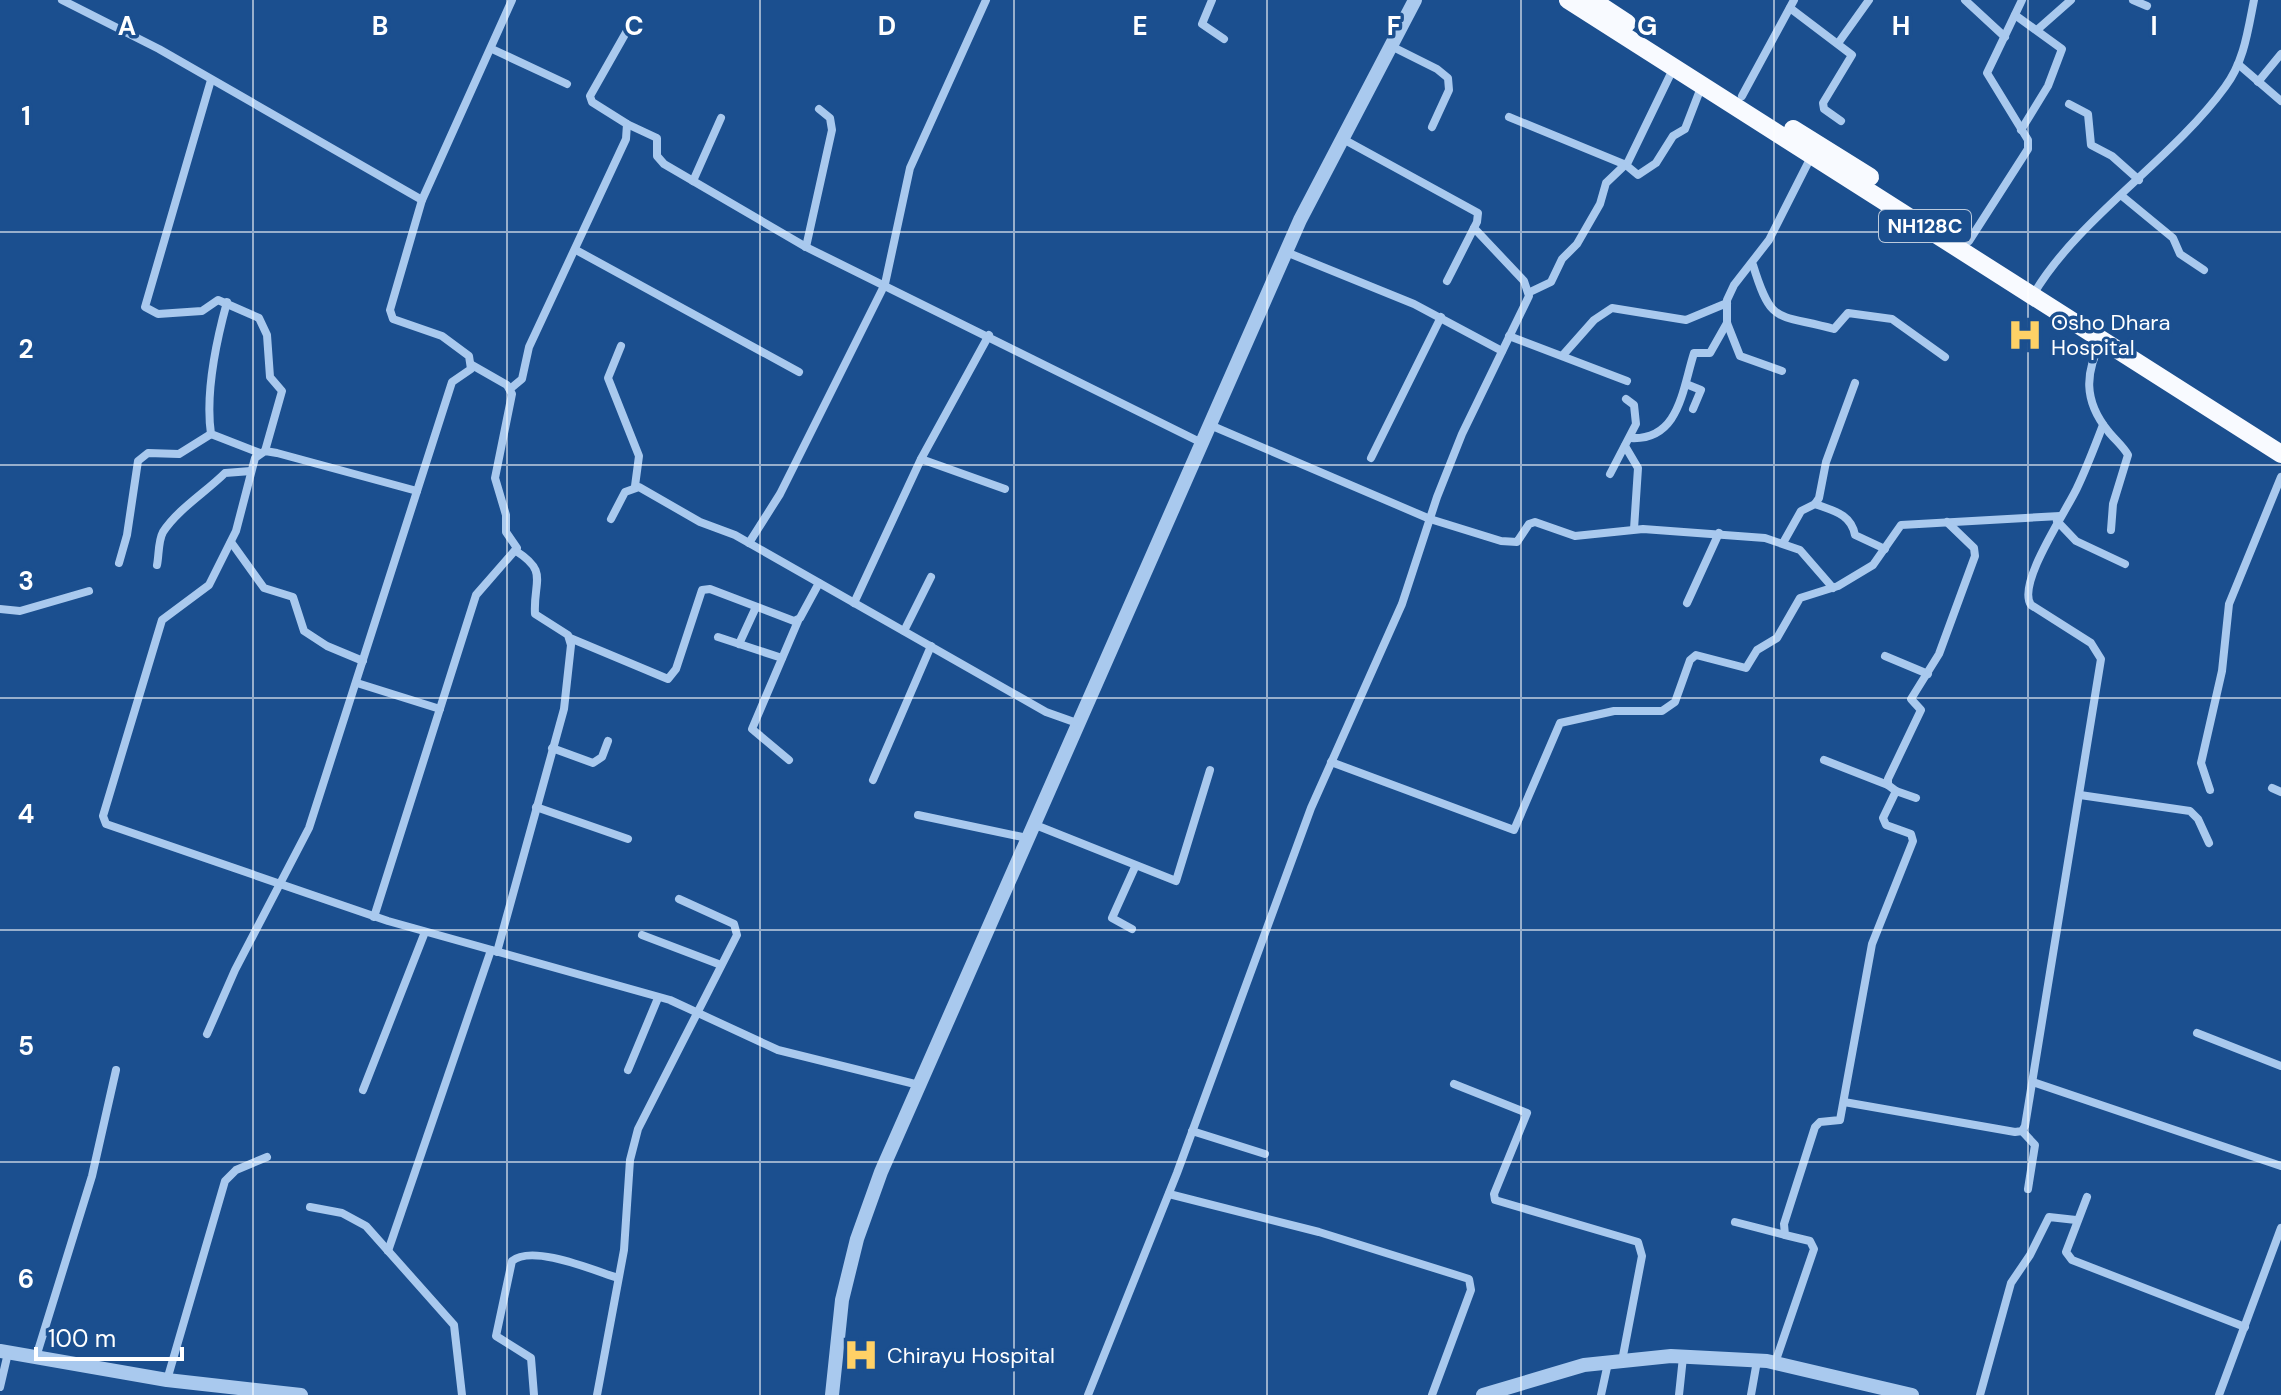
<svg xmlns="http://www.w3.org/2000/svg" width="2281" height="1395" font-family="'DM Sans',sans-serif">
<rect width="100%" height="100%" fill="#1b4f8f"/>
<g fill="none" stroke-linecap="round" stroke-linejoin="round">
<!-- minor -->
<g stroke="#a9c9ee" stroke-width="8">
<path d="M 62,0 L 159,49 L 422,200"/>
<path d="M 1212,0 L 1202,24 L 1224,39"/>
<path d="M 1965,0 L 2005,37"/>
<path d="M 2133,0 L 2147,6"/>
<path d="M 1790,8 L 1852,55 L 1823,103 L 1824,109 L 1841,121"/>
<path d="M 2015,15 L 2062,49 L 2048,86 L 2021,130"/>
<path d="M 2037,30 L 2071,0"/>
<path d="M 1839,42 L 1869,0"/>
<path d="M 1391,46 L 1437,69 L 1448,78 L 1449,90 L 1432,127"/>
<path d="M 492,49 L 567,84"/>
<path d="M 2238,64 L 2281,101"/>
<path d="M 211,80 L 145,307 L 158,314 L 202,311 L 218,300 L 259,318 L 267,335 L 270,377 L 282,391 L 265,451"/>
<path d="M 2258,82 L 2281,54"/>
<path d="M 1742,96 L 1794,0"/>
<path d="M 2069,104 L 2088,114 L 2091,145 L 2112,156 L 2139,180"/>
<path d="M 1509,117 L 1626,165 L 1638,175 L 1656,163 L 1673,136 L 1685,129 L 1702,85"/>
<path d="M 627,124 L 657,138 L 657,156 L 664,164 L 806,247 L 1202,443"/>
<path d="M 1343,139 L 1478,213 L 1477,222 L 1447,281"/>
<path d="M 693,181 L 721,118"/>
<path d="M 2122,196 L 2173,238 L 2180,254 L 2204,270"/>
<path d="M 1969,241 L 2028,149 L 2028,140 L 1987,73 L 2022,0"/>
<path d="M 806,247 L 832,130 L 830,118 L 819,109"/>
<path d="M 576,250 L 799,372"/>
<path d="M 1286,252 L 1414,304 L 1502,351"/>
<path d="M 1753,265 C 1772,327 1777,313 1834,329 L 1848,313 L 1892,319 L 1945,357"/>
<path d="M 1530,292 L 1551,282 L 1562,259 L 1577,244 L 1600,204 L 1606,183 L 1628,162 L 1674,67"/>
<path d="M 2033,295 C 2078,218 2172,160 2225,87 C 2244,62 2248,30 2254,0"/>
<path d="M 227,302 C 216,342 205,393 211,434 L 260,453"/>
<path d="M 1509,336 L 1627,381"/>
<path d="M 2102,340 C 2085,372 2083,400 2108,431 C 2114,439 2123,446 2128,455 L 2113,504 L 2111,530"/>
<path d="M 621,346 L 608,378 L 639,456 L 635,486"/>
<path d="M 1563,355 L 1594,320 L 1612,308 L 1686,320 L 1727,303"/>
<path d="M 1782,371 L 1740,356 L 1727,323 L 1727,300 L 1734,285 L 1769,240 L 1812,155"/>
<path d="M 1686,384 L 1701,390 L 1693,409"/>
<path d="M 510,389 L 522,379 L 529,347 L 626,139 L 627,124 L 592,102 L 590,96 L 628,29"/>
<path d="M 1210,425 L 1430,519 L 1501,541 L 1517,542 L 1529,524 L 1535,522 L 1575,536 L 1643,529 L 1765,538 L 1800,550 L 1833,588"/>
<path d="M 1630,438 C 1679,441 1682,391 1694,353 L 1710,353 L 1727,323"/>
<path d="M 1625,446 L 1638,468 L 1634,529"/>
<path d="M 1371,458 L 1441,317"/>
<path d="M 921,459 L 1005,489"/>
<path d="M 1610,474 L 1636,424 L 1634,405 L 1626,399"/>
<path d="M 417,491 L 277,453 L 265,451 L 255,458 L 236,531 L 209,585 L 162,620 L 103,816 L 106,824 L 388,921 L 670,1000 L 778,1050 L 919,1085"/>
<path d="M 1815,504 C 1834,511 1851,514 1855,535 L 1885,549"/>
<path d="M 611,519 L 625,492 L 639,487 L 700,522 L 735,535 L 1046,712 L 1077,723"/>
<path d="M 2057,521 L 2076,541 L 2125,564"/>
<path d="M 231,542 L 264,588 L 293,597 L 304,631 L 327,646 L 363,661"/>
<path d="M 749,543 L 780,494 L 885,284 L 910,168 L 986,0"/>
<path d="M 1783,543 L 1801,511 L 1815,504 L 1819,498 L 1826,462 L 1855,383"/>
<path d="M 119,563 L 127,535 L 138,461 L 148,453 L 179,454 L 211,434"/>
<path d="M 157,565 C 159,556 158,541 163,532 C 178,509 206,492 225,473 L 251,471"/>
<path d="M 854,603 L 921,459 L 989,335"/>
<path d="M 1687,603 L 1719,533"/>
<path d="M 0,609 L 20,611 L 89,591"/>
<path d="M 904,631 L 931,577"/>
<path d="M 718,637 L 782,658"/>
<path d="M 570,638 L 668,679 L 676,669 L 702,590 L 710,589 L 794,621 L 800,618 L 819,583"/>
<path d="M 739,644 L 756,607"/>
<path d="M 1885,656 L 1928,674"/>
<path d="M 357,683 L 440,709"/>
<path d="M 552,748 L 593,763 L 602,757 L 608,741"/>
<path d="M 789,760 L 752,729 L 798,621"/>
<path d="M 1824,760 L 1888,785"/>
<path d="M 1331,762 L 1514,830 L 1560,723 L 1614,711 L 1662,711 L 1675,702 L 1690,660 L 1696,655 L 1746,668 L 1757,650 L 1777,638 L 1800,598 L 1838,586 L 1873,565 L 1901,525 L 2060,516"/>
<path d="M 873,780 L 931,646"/>
<path d="M 2272,788 L 2281,792"/>
<path d="M 2210,790 L 2201,763 L 2222,671 L 2229,604 L 2281,477"/>
<path d="M 1896,791 L 1888,785 L 1888,779 L 1921,710 L 1911,699 L 1939,654 L 1975,556 L 1974,548 L 1947,522"/>
<path d="M 2080,795 L 2190,811 L 2198,819 L 2209,843"/>
<path d="M 536,807 L 628,839"/>
<path d="M 918,815 L 1027,838"/>
<path d="M 1033,824 L 1176,881 L 1210,770"/>
<path d="M 374,917 L 476,595 L 517,548 L 506,532 L 506,515 L 495,478 L 512,394 L 507,385 L 472,365"/>
<path d="M 1132,929 L 1112,918 L 1135,867"/>
<path d="M 642,935 L 721,965"/>
<path d="M 497,952 L 564,709 L 571,645 L 568,635 L 535,614 C 533,581 549,572 516,551"/>
<path d="M 2197,1033 L 2281,1066"/>
<path d="M 207,1034 L 235,970 L 309,828 L 452,382 L 471,369 L 469,356 L 442,336 L 393,319 L 390,310 L 422,200 L 512,0"/>
<path d="M 628,1070 L 658,998"/>
<path d="M 2033,1082 L 2281,1166"/>
<path d="M 1454,1084 L 1527,1113 L 1494,1194 L 1495,1200 L 1638,1242 L 1642,1256 L 1622,1361"/>
<path d="M 363,1090 L 425,932"/>
<path d="M 1844,1102 L 2015,1132 L 2022,1131 L 2025,1126 L 2101,659 L 2091,643 L 2031,605 C 2016,584 2067,510 2077,488 C 2087,467 2095,446 2103,425"/>
<path d="M 1192,1131 L 1265,1154"/>
<path d="M 2022,1131 L 2035,1145 L 2028,1189"/>
<path d="M 1169,1194 L 1319,1232 L 1469,1279 L 1471,1290 L 1432,1395"/>
<path d="M 2087,1197 L 2066,1252 L 2072,1260 L 2245,1327"/>
<path d="M 310,1207 L 342,1213 L 366,1226 L 454,1325 L 462,1395"/>
<path d="M 1735,1222 L 1785,1235"/>
<path d="M 388,1251 L 491,950"/>
<path d="M 36,1357 L 92,1176 L 116,1070"/>
<path d="M 1775,1363 L 1814,1249 L 1810,1241 L 1785,1235 L 1784,1224 L 1815,1127 L 1820,1122 L 1840,1120 L 1872,944 L 1913,841 L 1911,834 L 1886,825 L 1883,818 L 1896,791 L 1916,798"/>
<path d="M 167,1380 L 225,1181 L 236,1170 L 267,1157"/>
<path d="M 0,1387 L 8,1353"/>
<path d="M 534,1395 L 531,1358 L 496,1336 L 512,1261 C 532,1244 593,1270 618,1278"/>
<path d="M 597,1395 L 624,1250 L 630,1160 L 638,1129 L 737,935 L 734,924 L 679,899"/>
<path d="M 1088,1395 L 1177,1173 L 1311,808 L 1402,604 L 1437,497 L 1462,434 L 1529,296 L 1524,281 L 1474,228"/>
<path d="M 1601,1395 L 1608,1363"/>
<path d="M 1679,1395 L 1683,1357"/>
<path d="M 1751,1395 L 1757,1361"/>
<path d="M 1980,1395 L 2011,1283 L 2030,1255 L 2049,1217 L 2076,1220"/>
<path d="M 2219,1395 L 2281,1228"/>
</g>
<!-- tertiary -->
<g stroke="#a9c9ee" stroke-width="14">
<path d="M 0,1351 L 167,1380 L 301,1395"/>
<path d="M 832,1395 L 842,1300 L 857,1239 L 881,1172 L 1300,220 L 1415,0"/>
<path d="M 1483,1395 L 1584,1365 L 1671,1356 L 1767,1361 L 1912,1395"/>
</g>
<!-- trunk -->
<g stroke="#f8faff" stroke-width="18">
<path d="M 1568,0 L 2281,454"/>
<path d="M 1592,0 L 1627,23"/>
<path d="M 1793,129 L 1870,177"/>
</g>
</g>
<!-- grid -->
<path fill="none" stroke="#fff" stroke-width="2" stroke-opacity="0.55" d="M 253,0 L 253,1395M 507,0 L 507,1395M 760,0 L 760,1395M 1014,0 L 1014,1395M 1267,0 L 1267,1395M 1521,0 L 1521,1395M 1774,0 L 1774,1395M 2028,0 L 2028,1395M 0,232 L 2281,232M 0,465 L 2281,465M 0,698 L 2281,698M 0,930 L 2281,930M 0,1162 L 2281,1162"/>
<!-- icons -->
<defs>
<g id="hospital-bare" transform="scale(2.76)"><path d="M-5-5h3v3.5h4V-5h3V5h-3V1.5h-4V5h-3Z" fill="#ffd166" stroke="#1b4f8f" stroke-width="2.5" paint-order="stroke"/></g>
</defs>
<g fill-rule="evenodd">
<use href="#hospital-bare" x="2025" y="335"/>
<use href="#hospital-bare" x="861" y="1355"/>
</g>
<g text-anchor="middle" dominant-baseline="central" stroke-width="7" stroke-linejoin="round" paint-order="stroke">
<!-- shield labels -->
<rect fill="#1b4f8f" stroke="#bbcadd" stroke-width="2" x="1879" y="210" width="92" height="32" rx="6"/>
<g font-size="20" font-weight="bold" fill="#fff">
<text x="1925" y="226">NH128C</text>
</g>
<!-- poi labels -->
<g font-size="22" fill="#fff" stroke="#1b4f8f" text-anchor="start">
<text x="2051" y="322">Osho Dhara<tspan x="2051" dy="25">Hospital</tspan></text>
<text x="887" y="1355">Chirayu Hospital</text>
</g>
</g>
<g font-size="26" text-anchor="middle" font-weight="bold" fill="#fff" stroke="#1b4f8f" stroke-width="7" stroke-linejoin="round" paint-order="stroke">
<text x="127" y="35">A</text>
<text x="380" y="35">B</text>
<text x="634" y="35">C</text>
<text x="887" y="35">D</text>
<text x="1140" y="35">E</text>
<text x="1394" y="35">F</text>
<text x="1647" y="35">G</text>
<text x="1901" y="35">H</text>
<text x="2154" y="35">I</text>
<text x="26" y="125">1</text>
<text x="26" y="358">2</text>
<text x="26" y="590">3</text>
<text x="26" y="823">4</text>
<text x="26" y="1055">5</text>
<text x="26" y="1288">6</text>
</g>
<!-- scale -->
<path d="M36 1347v12h146v-12" fill="none" stroke="#ffffff" stroke-width="4"/>
<text x="48" y="1347" font-size="24" fill="#ffffff" stroke="#1b4f8f" stroke-width="6" paint-order="stroke">100 m</text>
</svg>
